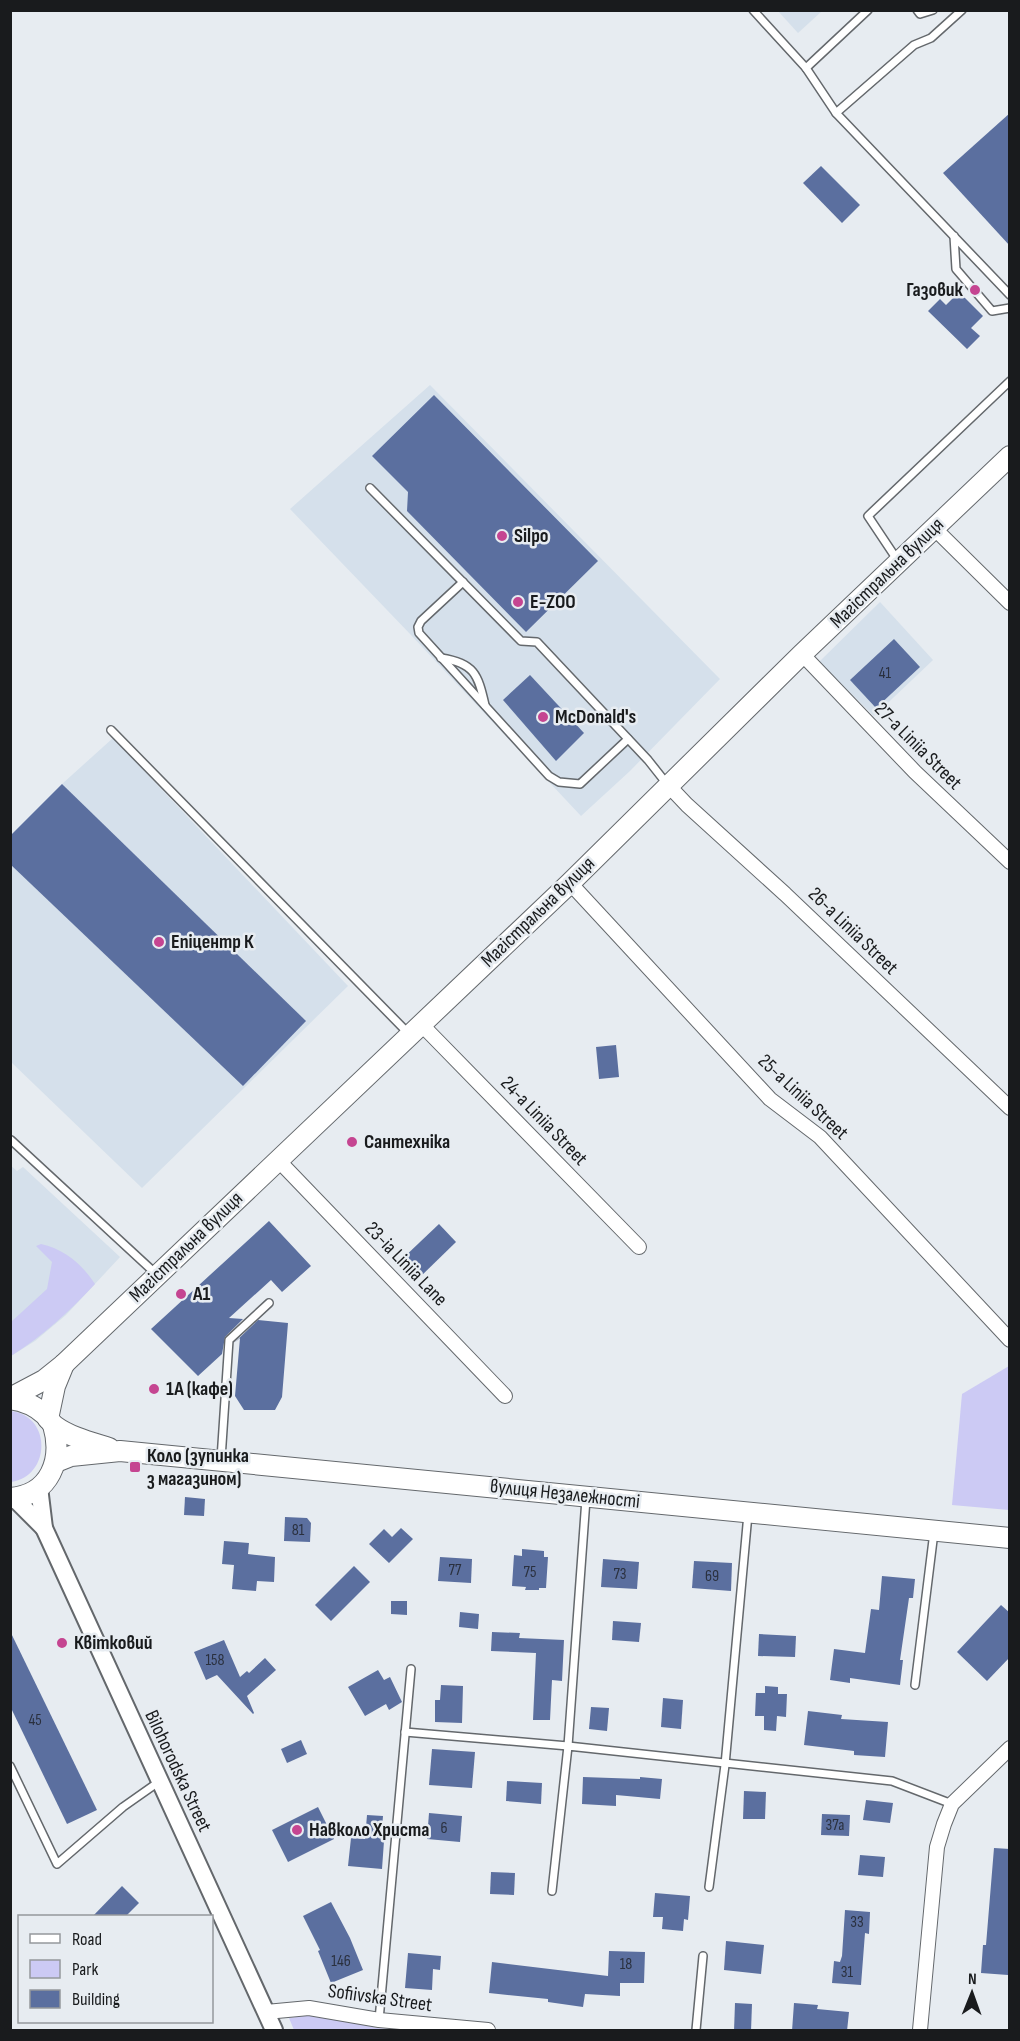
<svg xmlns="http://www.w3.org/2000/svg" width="1020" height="2041" font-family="'Sofia Sans Condensed',sans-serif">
<rect width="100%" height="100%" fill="#e7ecf1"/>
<!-- built -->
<g fill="#d5e0eb">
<path d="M 778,11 L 822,11 L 798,33 Z"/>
<path d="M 430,385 L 720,679 L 630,771 L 581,816 L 411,635 L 290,509 Z"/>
<path d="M 880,602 L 933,660 L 874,716 L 819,662 Z"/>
<path d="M 113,738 L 348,986 L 142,1188 L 11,1062 L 10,836 L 62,784 Z"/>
<path d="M 10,1165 L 17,1171 L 23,1167 L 120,1257 L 66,1315 L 35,1341 L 11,1356 Z"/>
</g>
<!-- green -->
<g fill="#cccaf4">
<path d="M 41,1244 C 64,1249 82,1264 95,1284 C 69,1312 43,1336 11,1356 L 11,1322 L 47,1289 L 52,1262 L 36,1246 Z"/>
<path d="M 1009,1366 L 1009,1510 L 952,1505 L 962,1394 Z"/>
<path d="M 11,1411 C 52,1416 51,1476 11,1482 Z"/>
<path d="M 320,2014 L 377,2028 L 405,2030 L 294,2030 L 289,2018 Z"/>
</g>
<!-- building -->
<g fill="#5b6f9f">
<path d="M 1010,113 L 1010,246 L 943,173 Z"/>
<path d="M 821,166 L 860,205 L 842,223 L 803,183 Z"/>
<path d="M 959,292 L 983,316 L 971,328 L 980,336 L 967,349 L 928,311 L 940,299 L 946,305 Z"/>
<path d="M 434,395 L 598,561 L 526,632 L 407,511 L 408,492 L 372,456 Z"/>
<path d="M 894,639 L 920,667 L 876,708 L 850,680 Z"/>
<path d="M 530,675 L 584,733 L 556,761 L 503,700 Z"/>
<path d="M 62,784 L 306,1021 L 243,1086 L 10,864 L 10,836 Z"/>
<path d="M 616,1045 L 619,1077 L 599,1079 L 596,1047 Z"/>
<path d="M 269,1221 L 311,1266 L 282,1292 L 271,1280 L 229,1318 L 243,1319 L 225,1337 L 222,1354 L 198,1376 L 151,1329 Z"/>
<path d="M 439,1224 L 456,1242 L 418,1279 L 400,1261 Z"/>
<path d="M 258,1320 L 288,1323 L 282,1397 L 275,1410 L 244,1410 L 235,1396 L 240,1338 L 234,1343 Z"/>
<path d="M 185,1497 L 205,1499 L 204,1516 L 184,1515 Z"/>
<path d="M 285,1517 L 307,1518 L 311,1523 L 310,1542 L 284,1541 Z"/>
<path d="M 401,1528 L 413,1539 L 389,1563 L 369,1544 L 384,1529 L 392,1537 Z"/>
<path d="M 224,1541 L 249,1543 L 248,1554 L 275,1557 L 274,1582 L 257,1581 L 256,1591 L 232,1589 L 234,1565 L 222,1564 Z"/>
<path d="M 522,1549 L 544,1551 L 544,1557 L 548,1557 L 546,1588 L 539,1588 L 539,1590 L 525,1590 L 526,1587 L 512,1586 L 514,1555 L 522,1556 Z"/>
<path d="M 440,1557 L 472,1559 L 471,1583 L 438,1581 Z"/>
<path d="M 603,1559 L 639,1562 L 637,1589 L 601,1587 Z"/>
<path d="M 694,1561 L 732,1563 L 731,1591 L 692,1588 Z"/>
<path d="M 354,1566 L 370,1582 L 331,1621 L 315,1605 Z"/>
<path d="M 882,1576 L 915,1579 L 913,1598 L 909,1598 L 900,1660 L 903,1660 L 900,1685 L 850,1678 L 850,1683 L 830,1680 L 834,1649 L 865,1653 L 871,1609 L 879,1610 Z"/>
<path d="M 391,1601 L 407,1601 L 407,1615 L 391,1614 Z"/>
<path d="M 1001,1605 L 1010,1613 L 1010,1657 L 987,1681 L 957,1652 Z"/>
<path d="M 460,1612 L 479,1614 L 478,1629 L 459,1627 Z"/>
<path d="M 613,1621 L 641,1623 L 639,1642 L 612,1640 Z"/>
<path d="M 10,1631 L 97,1810 L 67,1824 L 10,1706 Z"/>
<path d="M 492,1632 L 520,1633 L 519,1638 L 564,1640 L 562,1681 L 552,1680 L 550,1720 L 533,1720 L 536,1653 L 491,1651 Z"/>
<path d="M 759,1634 L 796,1636 L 795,1657 L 758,1656 Z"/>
<path d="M 224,1640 L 240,1677 L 247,1671 L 249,1673 L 265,1658 L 276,1670 L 247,1696 L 254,1713 L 253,1714 L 217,1675 L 206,1680 L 194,1652 Z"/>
<path d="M 378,1670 L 384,1680 L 390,1677 L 402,1702 L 389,1710 L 386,1704 L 365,1716 L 348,1687 Z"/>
<path d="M 441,1685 L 463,1686 L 462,1723 L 435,1722 L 435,1700 L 440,1700 Z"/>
<path d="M 765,1686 L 778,1687 L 778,1694 L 787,1694 L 786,1717 L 777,1716 L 776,1731 L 764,1730 L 764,1716 L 755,1716 L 756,1693 L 765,1693 Z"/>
<path d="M 663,1698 L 683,1700 L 681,1729 L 661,1727 Z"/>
<path d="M 591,1707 L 609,1708 L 607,1731 L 589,1729 Z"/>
<path d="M 808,1711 L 842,1715 L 841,1719 L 888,1722 L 885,1757 L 854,1755 L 854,1751 L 804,1745 Z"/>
<path d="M 301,1740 L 307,1754 L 287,1763 L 281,1749 Z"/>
<path d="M 432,1749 L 475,1752 L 472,1788 L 429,1785 Z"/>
<path d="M 583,1777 L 640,1779 L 640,1777 L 662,1779 L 660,1799 L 616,1795 L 616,1806 L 582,1804 Z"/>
<path d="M 507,1781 L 542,1783 L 541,1804 L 506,1801 Z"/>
<path d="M 744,1791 L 766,1792 L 765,1819 L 743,1819 Z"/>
<path d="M 866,1800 L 893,1803 L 890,1823 L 863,1820 Z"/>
<path d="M 318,1807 L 334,1839 L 288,1862 L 272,1830 Z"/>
<path d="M 429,1813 L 462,1816 L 460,1842 L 427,1839 Z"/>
<path d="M 822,1814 L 850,1815 L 849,1836 L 821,1835 Z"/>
<path d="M 367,1815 L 383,1816 L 381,1840 L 384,1841 L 382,1869 L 348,1866 L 351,1838 L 365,1839 Z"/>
<path d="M 994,1848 L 1010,1849 L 1008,1975 L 981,1973 L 983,1945 L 986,1945 Z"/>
<path d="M 860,1855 L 885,1857 L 883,1877 L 858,1875 Z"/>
<path d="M 491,1872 L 515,1873 L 514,1895 L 490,1894 Z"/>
<path d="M 122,1886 L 139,1903 L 125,1917 L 92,1917 Z"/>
<path d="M 655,1893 L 690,1896 L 688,1920 L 684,1919 L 683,1931 L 662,1929 L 663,1917 L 653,1917 Z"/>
<path d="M 331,1902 L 350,1938 L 363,1970 L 331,1983 L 318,1951 L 320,1950 L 303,1916 Z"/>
<path d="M 845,1910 L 870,1912 L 869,1934 L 865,1933 L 861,1985 L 832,1983 L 834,1961 L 840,1962 L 842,1956 Z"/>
<path d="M 726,1941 L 764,1945 L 761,1974 L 724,1970 Z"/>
<path d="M 609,1951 L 645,1952 L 644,1983 L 620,1983 L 620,1996 L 585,1994 L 583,2007 L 548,2002 L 548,1999 L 489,1993 L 492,1962 L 608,1976 Z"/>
<path d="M 408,1953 L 441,1956 L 440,1970 L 433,1969 L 432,1990 L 405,1988 Z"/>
<path d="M 735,2003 L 752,2004 L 751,2031 L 734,2031 Z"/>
<path d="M 794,2003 L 818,2005 L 817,2009 L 849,2012 L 847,2031 L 792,2031 Z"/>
</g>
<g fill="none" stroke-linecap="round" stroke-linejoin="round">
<!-- service casing -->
<g stroke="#64686c" stroke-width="10">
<g id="service">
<path d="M 753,10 L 806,68 L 836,113 L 1010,295"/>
<path d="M 917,10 L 920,14 L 933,10"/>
<path d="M 806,68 L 868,10"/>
<path d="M 836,113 L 914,45 L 931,38 L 962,10"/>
<path d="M 954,236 L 956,269 L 992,311 L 1010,308"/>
<path d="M 370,488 L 521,641 L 537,642 L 648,760 L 667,784"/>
<path d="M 898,561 L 868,516 L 1010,381"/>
<path d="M 463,582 L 421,621 L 418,627 L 419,633 L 549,776 L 559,782 L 580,784 L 628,739"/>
<path d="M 441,658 C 474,663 478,674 485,705"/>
<path d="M 111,730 L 409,1034"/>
<path d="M 11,1140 L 155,1273"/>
<path d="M 221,1459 L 229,1340 L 269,1303"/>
<path d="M 915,1685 L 934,1532"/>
<path d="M 405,1732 L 568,1746 L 586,1499"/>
<path d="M 10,1766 L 57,1864 L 123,1807 L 160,1781"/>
<path d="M 709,1887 L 725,1765 L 748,1514"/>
<path d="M 552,1891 L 568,1746 L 892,1781 L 952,1804"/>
<path d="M 379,2020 L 411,1669"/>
<path d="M 696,2030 L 703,1956"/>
</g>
</g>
<!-- minor casing -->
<g stroke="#64686c" stroke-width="16">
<g id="minor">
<path d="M 934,528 L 1010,603"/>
<path d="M 802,654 L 915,772 L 1010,862"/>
<path d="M 668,785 L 687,805 L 785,894 L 1010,1108"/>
<path d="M 570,883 L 770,1099 L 820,1137 L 1010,1340"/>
<path d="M 420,1023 L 639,1247"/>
<path d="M 278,1160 L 505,1396"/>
<path d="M 266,2012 L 309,2008 L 379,2020 L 488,2030"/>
<path d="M 920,2030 L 937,1847 L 944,1824 L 952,1804 L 1010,1748"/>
</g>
</g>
<!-- tertiary casing -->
<g stroke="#64686c" stroke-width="20">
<g id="tertiary">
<path d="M 39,1487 L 44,1528 L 274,2030"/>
<path d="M 14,1498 L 44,1528"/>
</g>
</g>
<!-- secondary casing -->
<g stroke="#64686c" stroke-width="22">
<g id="secondary">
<path d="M 10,1398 L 44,1380 L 64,1364 L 570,883 L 802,654 L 1010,456"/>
<path d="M 10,1399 C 24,1401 35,1405 45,1415 C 48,1418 51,1423 55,1426 C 70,1437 90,1442 109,1448"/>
<path d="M 48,1419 L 55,1386 L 64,1364"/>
<path d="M 56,1462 L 71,1456 L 120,1451 L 1010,1538"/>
<path d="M 10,1498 C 51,1495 63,1459 53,1425"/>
</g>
</g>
<!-- service -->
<use href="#service" stroke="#fff" stroke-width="7"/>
<!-- minor -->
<use href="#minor" stroke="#fff" stroke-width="14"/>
<!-- tertiary -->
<use href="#tertiary" stroke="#fff" stroke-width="16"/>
<!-- secondary -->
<use href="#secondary" stroke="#fff" stroke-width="20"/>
</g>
<!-- markers -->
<g fill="#c54591" stroke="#e7ecf1" stroke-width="2">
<circle cx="975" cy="290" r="6"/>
<circle cx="502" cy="536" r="6"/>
<circle cx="518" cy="602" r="6"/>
<circle cx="543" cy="717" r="6"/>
<circle cx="159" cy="942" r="6"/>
<circle cx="352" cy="1142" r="6"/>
<circle cx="181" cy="1294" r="6"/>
<circle cx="154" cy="1389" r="6"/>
<rect x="129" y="1461" width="12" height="12" rx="3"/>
<circle cx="62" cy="1643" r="6"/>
<circle cx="297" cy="1830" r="6"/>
</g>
<g text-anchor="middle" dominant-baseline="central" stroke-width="5" stroke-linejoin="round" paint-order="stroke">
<!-- number labels -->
<g font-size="16" fill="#2a303e">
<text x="885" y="673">41</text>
<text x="298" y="1530">81</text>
<text x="455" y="1570">77</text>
<text x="530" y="1572">75</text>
<text x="620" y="1574">73</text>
<text x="712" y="1576">69</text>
<text x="215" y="1660">158</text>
<text x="35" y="1720">45</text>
<text x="835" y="1825">37а</text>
<text x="444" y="1828">6</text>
<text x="857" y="1922">33</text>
<text x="341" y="1961">146</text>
<text x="626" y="1964">18</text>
<text x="847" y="1972">31</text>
</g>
<!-- poi labels -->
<g font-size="20" font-weight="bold" fill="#191b1d" stroke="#e7ecf1" text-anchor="start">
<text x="963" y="290" text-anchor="end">Газовик</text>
<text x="514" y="536">Silpo</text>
<text x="530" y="602">E-ZOO</text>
<text x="555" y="717">McDonald's</text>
<text x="171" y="942">Епіцентр К</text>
<text x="364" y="1142">Сантехніка</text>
<text x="193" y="1294">А1</text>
<text x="166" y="1389">1А (кафе)</text>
<text x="147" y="1456">Коло (зупинка<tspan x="147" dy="23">з магазином)</tspan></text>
<text x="74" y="1643">Квітковий</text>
<text x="309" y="1830">Навколо Христа</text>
</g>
<!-- street labels -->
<g font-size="20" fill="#191b1d" stroke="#e7ecf1">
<text transform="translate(887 573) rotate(-44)">Магістральна вулиця</text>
<text transform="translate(918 746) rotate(45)">27-a Liniia Street</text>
<text transform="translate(538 912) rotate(-44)">Магістральна вулиця</text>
<text transform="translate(853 931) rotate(44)">26-a Liniia Street</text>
<text transform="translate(803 1097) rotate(43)">25-a Liniia Street</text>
<text transform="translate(544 1121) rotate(46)">24-a Liniia Street</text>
<text transform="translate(186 1247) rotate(-44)">Магістральна вулиця</text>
<text transform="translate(406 1264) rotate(46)">23-ia Liniia Lane</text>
<text transform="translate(565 1494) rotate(6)">вулиця Незалежності</text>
<text transform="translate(178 1771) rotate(65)">Bilohorodska Street</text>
<text transform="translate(380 1998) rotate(8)">Sofiivska Street</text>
</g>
</g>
<!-- border -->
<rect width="1020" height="2041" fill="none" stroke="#191b1d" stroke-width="24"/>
<!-- legend -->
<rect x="18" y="1915" width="195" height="108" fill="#e7ecf1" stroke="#95989c" stroke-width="1.5"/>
<rect x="30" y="1934" width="30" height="9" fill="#ffffff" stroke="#95989c" stroke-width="1.5"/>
<text x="72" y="1945" font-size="18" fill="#191b1d">Road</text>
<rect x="30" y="1960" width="30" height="18" fill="#cccaf4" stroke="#95989c" stroke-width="1.5"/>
<text x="72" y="1975" font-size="18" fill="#191b1d">Park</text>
<rect x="30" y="1990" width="30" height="18" fill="#5b6f9f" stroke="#95989c" stroke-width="1.5"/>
<text x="72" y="2005" font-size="18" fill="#191b1d">Building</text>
<!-- north arrow -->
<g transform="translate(972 1993) rotate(1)" stroke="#e7ecf1" stroke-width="4.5" paint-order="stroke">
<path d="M0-4.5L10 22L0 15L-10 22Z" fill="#191b1d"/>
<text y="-9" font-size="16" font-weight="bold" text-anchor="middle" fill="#191b1d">N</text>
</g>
</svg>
